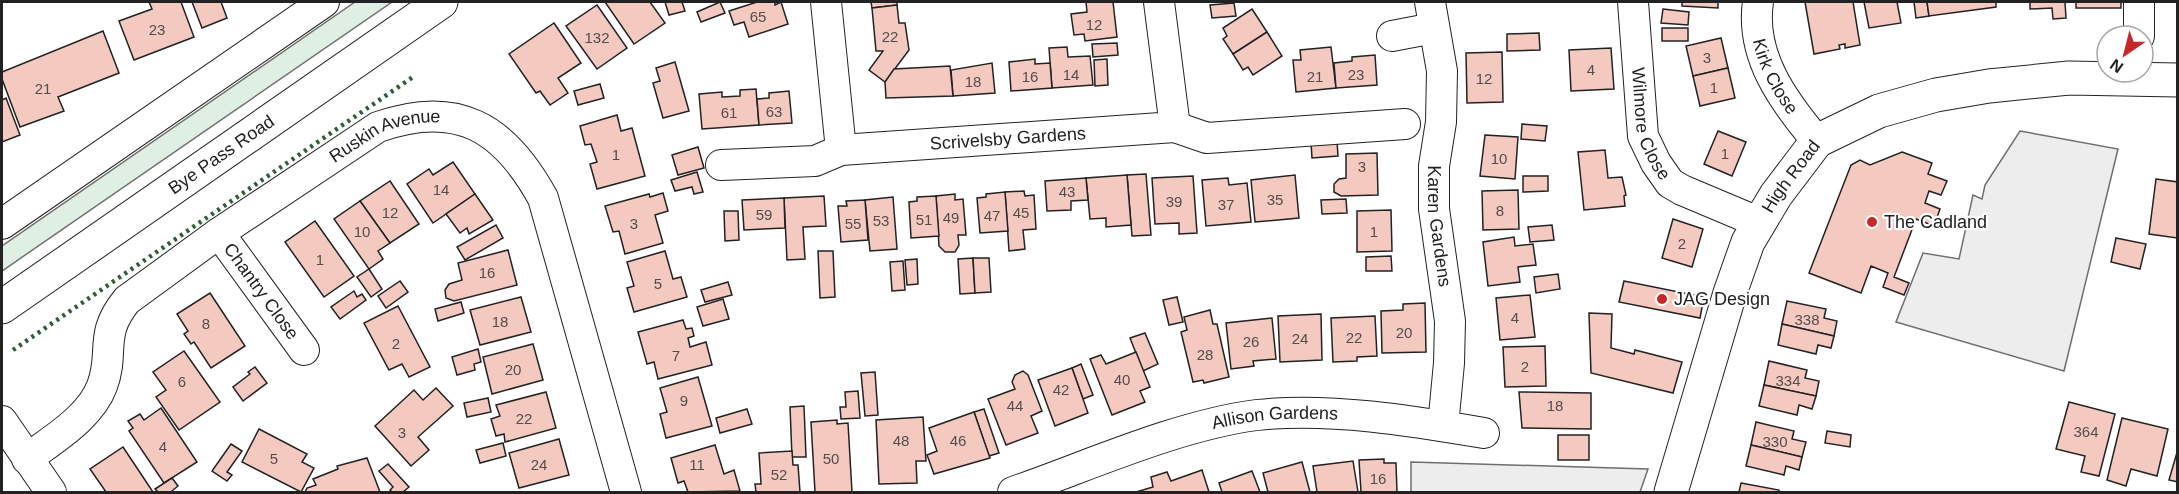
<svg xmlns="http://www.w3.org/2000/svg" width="2179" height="494" font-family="Helvetica,sans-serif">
<rect width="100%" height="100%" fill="#fff"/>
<!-- green -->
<path fill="#e0efe3" stroke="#6f6f6f" stroke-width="1.5" d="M 355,2 L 392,2 L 2,271 L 2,246 Z"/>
<!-- parking -->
<g fill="#ededed" stroke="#6f6f6f" stroke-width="1.5">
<path d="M 2020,131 L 2118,149 L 2064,371 L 1896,322 L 1923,253 L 1959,259 L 1973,195 L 1982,199 L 1985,185 Z"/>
<path d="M 1411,462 L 1648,469 L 1640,492 L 1411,492 Z"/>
</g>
<!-- building -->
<g fill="#f3c9c0" stroke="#222" stroke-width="1.5">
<path d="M 149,2 L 181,2 L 194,37 L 134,60 L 119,21 L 152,9 Z"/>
<path d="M 192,2 L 224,2 L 221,2 L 227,18 L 202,28 Z"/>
<path d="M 605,2 L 650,2 L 665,23 L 634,44 Z"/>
<path d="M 665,2 L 682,2 L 685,11 L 669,15 Z"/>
<path d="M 720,2 L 725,13 L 701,22 L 697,12 Z"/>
<path d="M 757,2 L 775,2 L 775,5 L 781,2 L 788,24 L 749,37 L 744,22 L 734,25 L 729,11 Z"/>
<path d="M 871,2 L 897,2 L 897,5 L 872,8 Z"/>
<path d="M 1086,2 L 1113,2 L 1117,37 L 1085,41 L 1084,34 L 1074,35 L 1071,14 L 1087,12 Z"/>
<path d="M 1682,2 L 1718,2 L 1718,8 L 1682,6 Z"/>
<path d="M 1805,2 L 1853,2 L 1860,45 L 1845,48 L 1845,44 L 1839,45 L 1840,49 L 1814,54 Z"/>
<path d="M 1864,2 L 1897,2 L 1901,23 L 1869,28 Z"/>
<path d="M 1914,2 L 1927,2 L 1929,16 L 1916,18 Z"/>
<path d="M 1927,2 L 1996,2 L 1996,7 L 1929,16 Z"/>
<path d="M 2030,2 L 2065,2 L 2066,18 L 2053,19 L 2052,8 L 2030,9 Z"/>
<rect x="2076" y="2" width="45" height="6"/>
<path d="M 1234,3 L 1236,16 L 1212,18 L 1210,5 Z"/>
<path d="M 597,5 L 627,48 L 597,69 L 566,26 Z"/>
<path d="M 897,5 L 899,23 L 905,23 L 909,50 L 885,82 L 869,70 L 883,51 L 876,51 L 872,8 Z"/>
<path d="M 1252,9 L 1267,32 L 1233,54 L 1223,39 L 1227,36 L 1223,28 Z"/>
<path d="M 1663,9 L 1689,12 L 1688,25 L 1661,23 Z"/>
<path d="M 554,23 L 581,63 L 558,78 L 568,93 L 550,105 L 540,91 L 536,93 L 509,54 Z"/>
<rect x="1662" y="28" width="26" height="13"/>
<path d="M 103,31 L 119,73 L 58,97 L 64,111 L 20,127 L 2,79 L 2,72 Z"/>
<path d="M 1267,32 L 1282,56 L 1253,75 L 1248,67 L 1243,70 L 1233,54 Z"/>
<path d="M 1539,33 L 1540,50 L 1507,51 L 1507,34 Z"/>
<path d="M 1721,38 L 1728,68 L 1693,76 L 1686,46 Z"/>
<path d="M 1117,43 L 1118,55 L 1093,57 L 1092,44 Z"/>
<path d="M 1067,47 L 1068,57 L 1090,56 L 1093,85 L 1052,88 L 1049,48 Z"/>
<path d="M 1331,47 L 1336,88 L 1296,92 L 1293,60 L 1301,60 L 1300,50 Z"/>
<path d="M 1611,48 L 1614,89 L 1571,91 L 1569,50 Z"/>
<path d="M 1502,52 L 1503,102 L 1467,103 L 1466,53 Z"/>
<path d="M 1375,55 L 1377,85 L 1336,88 L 1334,63 L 1352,61 L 1352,57 Z"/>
<path d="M 1035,59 L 1035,64 L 1050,63 L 1052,88 L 1011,91 L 1009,62 Z"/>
<path d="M 1107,59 L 1108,85 L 1095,86 L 1094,60 Z"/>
<path d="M 675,62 L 689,111 L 663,118 L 653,83 L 660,81 L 656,68 Z"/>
<path d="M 992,63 L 995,93 L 953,96 L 951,70 Z"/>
<path d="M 950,66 L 953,96 L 886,98 L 885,82 L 894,69 Z"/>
<path d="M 1728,68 L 1735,98 L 1700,106 L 1693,76 Z"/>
<path d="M 600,84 L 604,98 L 578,105 L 574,91 Z"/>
<path d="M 756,89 L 759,125 L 702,129 L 699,94 L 722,92 L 722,97 L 740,96 L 740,90 Z"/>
<path d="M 789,91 L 792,123 L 759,125 L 757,99 L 769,98 L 769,93 Z"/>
<path d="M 6,98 L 20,135 L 2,142 L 2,100 Z"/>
<path d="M 617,115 L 621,131 L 632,128 L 645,176 L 597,189 L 590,164 L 597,162 L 591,144 L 585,145 L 580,126 Z"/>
<path d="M 1522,124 L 1547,126 L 1545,141 L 1521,139 Z"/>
<path d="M 1718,131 L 1746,142 L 1732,176 L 1704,164 Z"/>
<path d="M 1485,135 L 1518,137 L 1515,179 L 1480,176 Z"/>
<path d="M 1337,141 L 1338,156 L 1312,158 L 1311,143 Z"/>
<path d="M 698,147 L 704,168 L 678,175 L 672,155 Z"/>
<path d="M 1605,150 L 1608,178 L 1622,177 L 1626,195 L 1624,196 L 1625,206 L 1584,210 L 1578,152 Z"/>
<path d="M 1902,152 L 1932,163 L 1928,174 L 1947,181 L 1941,195 L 1929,191 L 1925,203 L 1940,209 L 1934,226 L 1916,219 L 1894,277 L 1909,283 L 1904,295 L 1883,287 L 1888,273 L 1871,266 L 1861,293 L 1809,273 L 1851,165 L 1860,160 L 1870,165 Z"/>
<path d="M 1377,153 L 1378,195 L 1341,196 L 1334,192 L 1334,184 L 1339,179 L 1346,178 L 1346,154 Z"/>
<path d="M 453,162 L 475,194 L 433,223 L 407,184 L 429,169 L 433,175 Z"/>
<path d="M 697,172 L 703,192 L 694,194 L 692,187 L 675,191 L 671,180 Z"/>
<path d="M 1146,174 L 1151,235 L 1132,236 L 1127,175 Z"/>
<path d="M 1127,175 L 1131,225 L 1106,227 L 1106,218 L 1090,219 L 1086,178 Z"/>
<path d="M 1295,175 L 1299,218 L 1255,222 L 1251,180 Z"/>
<path d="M 1193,176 L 1197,233 L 1179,234 L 1179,223 L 1155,224 L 1152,178 Z"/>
<path d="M 1523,176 L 1548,176 L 1548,191 L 1523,192 Z"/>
<path d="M 1086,178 L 1088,200 L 1071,201 L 1071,210 L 1047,211 L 1045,181 Z"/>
<path d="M 1228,178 L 1229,185 L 1247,183 L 1251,222 L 1206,226 L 1202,180 Z"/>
<path d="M 2156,179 L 2178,182 L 2177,238 L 2149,234 Z"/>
<path d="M 390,181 L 419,224 L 390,243 L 360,201 Z"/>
<path d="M 1518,190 L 1519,229 L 1483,230 L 1482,191 Z"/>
<path d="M 1024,191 L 1025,196 L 1034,195 L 1036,229 L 1023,230 L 1025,249 L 1009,251 L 1005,192 Z"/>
<path d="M 1005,192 L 1008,231 L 980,233 L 977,198 L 986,197 L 986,194 Z"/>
<path d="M 663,193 L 668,211 L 655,215 L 663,243 L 625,254 L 619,231 L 613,232 L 605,206 L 649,194 L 650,197 Z"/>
<path d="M 475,194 L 493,220 L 469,234 L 467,228 L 460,233 L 446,214 Z"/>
<path d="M 955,194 L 955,200 L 963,199 L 966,235 L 958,235 L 959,245 L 955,252 L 945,252 L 939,246 L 936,196 Z"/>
<path d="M 824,196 L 826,226 L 803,227 L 805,259 L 787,260 L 784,198 Z"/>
<path d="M 936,196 L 939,236 L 911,238 L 909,202 L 917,201 L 917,197 Z"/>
<path d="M 893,197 L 897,249 L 870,251 L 865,200 Z"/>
<path d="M 784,198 L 785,228 L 744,230 L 742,200 Z"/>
<path d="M 1346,199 L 1347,213 L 1322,214 L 1321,200 Z"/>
<path d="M 865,200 L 868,240 L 841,242 L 838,206 L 847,206 L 846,201 Z"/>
<path d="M 360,201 L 390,243 L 378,251 L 383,259 L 369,269 L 334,219 Z"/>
<path d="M 1391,210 L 1392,251 L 1357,252 L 1357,211 Z"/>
<path d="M 724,211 L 738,211 L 739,240 L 725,241 Z"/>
<path d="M 1673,219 L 1703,229 L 1692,267 L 1662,258 Z"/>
<path d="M 315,221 L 354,276 L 324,297 L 285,242 Z"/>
<path d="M 496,225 L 503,238 L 465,260 L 457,247 Z"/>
<path d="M 1552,225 L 1554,240 L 1530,242 L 1528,227 Z"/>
<path d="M 1514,237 L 1515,246 L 1533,244 L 1536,265 L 1518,267 L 1520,282 L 1488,286 L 1483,242 Z"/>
<path d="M 2116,238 L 2146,244 L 2140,269 L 2111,262 Z"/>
<path d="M 508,250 L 517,285 L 454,301 L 446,298 L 445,290 L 449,284 L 462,280 L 458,263 Z"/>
<path d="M 665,251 L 673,279 L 681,277 L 687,297 L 634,312 L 627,288 L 634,286 L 627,262 Z"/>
<path d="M 818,251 L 833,251 L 835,297 L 820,298 Z"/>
<path d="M 1391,256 L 1392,271 L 1366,271 L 1366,257 Z"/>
<path d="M 973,258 L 975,293 L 960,294 L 958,259 Z"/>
<path d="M 973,258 L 989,258 L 991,292 L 975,293 Z"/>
<path d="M 917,259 L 918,284 L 907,285 L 905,260 Z"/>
<path d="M 903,261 L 905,290 L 892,291 L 890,262 Z"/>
<path d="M 369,269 L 382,289 L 371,297 L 357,277 Z"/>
<path d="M 1558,274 L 1560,289 L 1536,293 L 1534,277 Z"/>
<path d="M 400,281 L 408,292 L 386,308 L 378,296 Z"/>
<path d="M 1624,281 L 1704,297 L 1700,318 L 1619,302 Z"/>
<path d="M 728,282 L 732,295 L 705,302 L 701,290 Z"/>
<path d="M 354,291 L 357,297 L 362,294 L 366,300 L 340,319 L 331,307 Z"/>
<path d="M 210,293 L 245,346 L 211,368 L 194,342 L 191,344 L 184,334 L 188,331 L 177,314 Z"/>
<path d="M 1530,295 L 1535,337 L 1500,340 L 1496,298 Z"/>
<path d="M 521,297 L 531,332 L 480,345 L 470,310 Z"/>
<path d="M 1177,297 L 1183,322 L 1169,325 L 1163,300 Z"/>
<path d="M 723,299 L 729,319 L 703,326 L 697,307 Z"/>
<path d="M 1787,301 L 1826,309 L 1824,318 L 1837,321 L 1834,336 L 1782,324 Z"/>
<path d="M 461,302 L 464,313 L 438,321 L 435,309 Z"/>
<path d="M 1425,303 L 1426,352 L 1382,353 L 1381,311 L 1403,310 L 1403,304 Z"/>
<path d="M 398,306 L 430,367 L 409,377 L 402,364 L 389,370 L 364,323 Z"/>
<path d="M 1210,310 L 1213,324 L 1217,324 L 1229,377 L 1204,383 L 1203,380 L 1193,382 L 1181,332 L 1187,330 L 1184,317 Z"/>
<path d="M 1589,313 L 1612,314 L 1611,348 L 1634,354 L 1635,350 L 1682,362 L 1673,393 L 1591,373 Z"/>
<path d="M 1321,314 L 1322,360 L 1280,362 L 1278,316 Z"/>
<path d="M 1375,316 L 1377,356 L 1357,357 L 1357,361 L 1333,362 L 1331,318 Z"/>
<path d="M 1272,318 L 1276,359 L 1253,361 L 1254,366 L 1231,369 L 1226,323 Z"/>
<path d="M 683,320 L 686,329 L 692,328 L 694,336 L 688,338 L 690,347 L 706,342 L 712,365 L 658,379 L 654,362 L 647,364 L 638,332 Z"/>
<path d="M 1782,324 L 1834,336 L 1831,348 L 1818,345 L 1816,354 L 1778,345 Z"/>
<path d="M 1145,333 L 1158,364 L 1143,371 L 1130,338 Z"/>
<path d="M 533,344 L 543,380 L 492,394 L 483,357 Z"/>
<path d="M 1545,346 L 1546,386 L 1505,387 L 1503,347 Z"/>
<path d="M 478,349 L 481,362 L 474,364 L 475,370 L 457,375 L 452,357 Z"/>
<path d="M 184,351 L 220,402 L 179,430 L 156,397 L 166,390 L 153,372 Z"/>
<path d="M 1136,352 L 1150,387 L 1140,391 L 1145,402 L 1112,415 L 1090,359 L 1101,355 L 1106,364 Z"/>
<path d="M 1769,361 L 1807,370 L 1805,378 L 1819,381 L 1816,396 L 1764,385 Z"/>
<path d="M 1081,364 L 1093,395 L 1083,399 L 1072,368 Z"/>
<path d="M 255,367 L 267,383 L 243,401 L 233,387 L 250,374 L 248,372 Z"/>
<path d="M 1072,368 L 1088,413 L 1055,426 L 1038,380 Z"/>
<path d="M 1023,371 L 1028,375 L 1042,411 L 1031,416 L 1038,433 L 1006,445 L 988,399 L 1015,389 L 1012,382 L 1015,375 Z"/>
<path d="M 875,372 L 878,415 L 865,416 L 861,373 Z"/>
<path d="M 698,377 L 712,426 L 666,438 L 660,414 L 667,412 L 660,388 Z"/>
<path d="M 1764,385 L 1816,396 L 1812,409 L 1799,405 L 1797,415 L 1759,406 Z"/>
<path d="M 436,388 L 453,406 L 418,437 L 429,450 L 411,466 L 375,426 L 414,390 L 423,400 Z"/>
<path d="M 858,391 L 860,418 L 841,419 L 840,407 L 846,407 L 845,392 Z"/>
<path d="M 546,392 L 556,428 L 505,442 L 504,434 L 496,436 L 491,419 L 500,416 L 496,405 Z"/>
<path d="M 1519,392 L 1591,393 L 1591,429 L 1522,428 Z"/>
<path d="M 488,398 L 491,412 L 467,417 L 464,403 Z"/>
<path d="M 2069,402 L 2115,414 L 2099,476 L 2081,472 L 2085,456 L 2056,449 Z"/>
<path d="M 804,406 L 806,457 L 792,457 L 790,407 Z"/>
<path d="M 161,408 L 197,462 L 164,483 L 129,431 L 133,428 L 128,421 L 140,414 L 144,420 Z"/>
<path d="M 747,409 L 752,424 L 720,433 L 716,418 Z"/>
<path d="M 984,409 L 999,453 L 989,456 L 974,412 Z"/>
<path d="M 974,412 L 990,458 L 934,474 L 927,455 L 937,451 L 929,428 Z"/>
<path d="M 923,417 L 926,461 L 916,461 L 917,483 L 879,484 L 876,420 Z"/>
<path d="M 2122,418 L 2168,429 L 2157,476 L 2131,469 L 2126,486 L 2107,480 Z"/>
<path d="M 837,420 L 837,424 L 848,423 L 852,492 L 815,492 L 811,422 Z"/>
<path d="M 1756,422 L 1794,431 L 1792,439 L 1806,442 L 1802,457 L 1751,445 Z"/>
<path d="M 259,429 L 307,454 L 302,462 L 314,468 L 301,492 L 242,462 Z"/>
<path d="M 1827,431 L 1851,435 L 1850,447 L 1825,443 Z"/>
<rect x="1558" y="435" width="31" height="25"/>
<path d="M 559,439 L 569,475 L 519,488 L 509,453 Z"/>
<path d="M 503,443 L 506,456 L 480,463 L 476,450 Z"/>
<path d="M 231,444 L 242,451 L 227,472 L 232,475 L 227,481 L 212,471 Z"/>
<path d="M 715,445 L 724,474 L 734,470 L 740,491 L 688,492 L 684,481 L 678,483 L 671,458 Z"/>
<path d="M 1751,445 L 1802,457 L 1799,470 L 1786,466 L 1784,475 L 1746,466 Z"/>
<path d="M 123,447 L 153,492 L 106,492 L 90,469 Z"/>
<path d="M 2178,449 L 2178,482 L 2169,480 Z"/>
<path d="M 792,451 L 793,465 L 798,465 L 800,492 L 756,492 L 755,484 L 761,484 L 759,453 Z"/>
<path d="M 367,458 L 380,492 L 305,492 L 307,488 L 316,485 L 313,479 L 338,469 L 337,466 Z"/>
<path d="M 1384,459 L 1384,463 L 1396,463 L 1397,492 L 1361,492 L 1359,460 Z"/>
<path d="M 1353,461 L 1358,492 L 1317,492 L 1313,466 Z"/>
<path d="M 1302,462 L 1310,492 L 1268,492 L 1263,473 Z"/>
<path d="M 388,464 L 409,487 L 403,492 L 392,492 L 390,490 L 393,487 L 379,471 Z"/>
<path d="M 1202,470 L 1209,492 L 1136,492 L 1153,487 L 1151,477 L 1167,472 L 1171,481 Z"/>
<path d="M 1252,471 L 1260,492 L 1222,492 L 1219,483 Z"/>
<path d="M 172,478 L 178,486 L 172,491 L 174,492 L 158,492 L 155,489 Z"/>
<path d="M 1741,483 L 1779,490 L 1779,492 L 1739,492 Z"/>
</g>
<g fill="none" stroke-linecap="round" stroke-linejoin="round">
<!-- minor casing -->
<g stroke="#222" stroke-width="32">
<g id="minor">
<path id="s1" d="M 826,2 L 841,150 L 1175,127 L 1159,2"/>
<path id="s2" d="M 1430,2 L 1442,71 L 1441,122 L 1434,166 L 1434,209 L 1450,321 L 1449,363 L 1443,426"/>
<path id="s3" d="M 1633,2 L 1643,136 L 1656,163 L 1670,183 L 1682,190 L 1758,222"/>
<path id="s4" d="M 1758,2 C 1750,56 1784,102 1817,141"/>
<path d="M 1392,36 L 1434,28"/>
<path d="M 2139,36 L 2139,2"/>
<path d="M 1175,127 L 1207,138 L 1405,124"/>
<path d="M 721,165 L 815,161 L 841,150"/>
<path d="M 2,224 L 324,2"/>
<path id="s5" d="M 219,233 L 304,350"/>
<path d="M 2,421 L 51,492"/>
<path id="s6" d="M 27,459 C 53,439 90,418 102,386 C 115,352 98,335 127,300 L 219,233 L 378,127 C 457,99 504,127 543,198 L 626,492"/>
<path id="s7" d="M 1013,492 C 1088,466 1178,425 1257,415 C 1329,407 1413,421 1484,433"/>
</g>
</g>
<!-- tertiary casing -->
<g stroke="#222" stroke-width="35">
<g id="tertiary">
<path id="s8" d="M 1671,492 L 1730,293 L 1748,242 L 1776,195 L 1817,141 L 1879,111 L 1936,95 L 1989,86 L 2069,78 L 2178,80"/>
</g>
</g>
<!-- secondary casing -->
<g stroke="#222" stroke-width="35">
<g id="secondary">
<path id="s9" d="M 2,307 L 441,2"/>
</g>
</g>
<!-- minor -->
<use href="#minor" stroke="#fff" stroke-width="30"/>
<!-- tertiary -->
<use href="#tertiary" stroke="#fff" stroke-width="33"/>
<!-- secondary -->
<use href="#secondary" stroke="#fff" stroke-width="33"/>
<!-- hedge -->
<path stroke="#2f5e38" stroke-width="4.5" stroke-dasharray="3 4.5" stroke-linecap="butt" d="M 13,350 L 413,77"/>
</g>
<!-- markers -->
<g fill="#c62828" stroke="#fff" stroke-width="2">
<circle cx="1872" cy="222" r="6"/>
<circle cx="1662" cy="299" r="6"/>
</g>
<g text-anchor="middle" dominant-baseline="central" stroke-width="4.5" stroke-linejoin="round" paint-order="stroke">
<!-- number labels -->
<g font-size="15" fill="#564c4a">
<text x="758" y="16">65</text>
<text x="1094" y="24">12</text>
<text x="157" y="29">23</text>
<text x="890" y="36">22</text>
<text x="597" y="37">132</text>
<text x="1707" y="57">3</text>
<text x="1591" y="69">4</text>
<text x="1071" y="74">14</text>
<text x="1356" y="74">23</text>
<text x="1030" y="76">16</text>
<text x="1315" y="76">21</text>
<text x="1484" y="78">12</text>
<text x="973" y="81">18</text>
<text x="1714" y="87">1</text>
<text x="43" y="88">21</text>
<text x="774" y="111">63</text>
<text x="729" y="112">61</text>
<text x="1725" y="153">1</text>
<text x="616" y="154">1</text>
<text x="1499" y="158">10</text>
<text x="1362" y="166">3</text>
<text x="441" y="189">14</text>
<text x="1067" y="191">43</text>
<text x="1275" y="199">35</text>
<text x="1174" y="201">39</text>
<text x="1226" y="204">37</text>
<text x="1500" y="210">8</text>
<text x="390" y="212">12</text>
<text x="1021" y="212">45</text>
<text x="764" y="214">59</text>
<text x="992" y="215">47</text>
<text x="951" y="217">49</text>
<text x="924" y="219">51</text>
<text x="881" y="220">53</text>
<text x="634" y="223">3</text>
<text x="853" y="223">55</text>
<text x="362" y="231">10</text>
<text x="1374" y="231">1</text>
<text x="1682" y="243">2</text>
<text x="320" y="259">1</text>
<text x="487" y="272">16</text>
<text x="658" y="283">5</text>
<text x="1515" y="317">4</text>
<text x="1807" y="319">338</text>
<text x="500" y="321">18</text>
<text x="206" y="323">8</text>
<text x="1404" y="332">20</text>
<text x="1354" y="337">22</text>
<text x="1300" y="338">24</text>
<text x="1251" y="341">26</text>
<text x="396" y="343">2</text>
<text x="1205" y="354">28</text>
<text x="676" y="355">7</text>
<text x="1525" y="366">2</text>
<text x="513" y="369">20</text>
<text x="1122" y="379">40</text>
<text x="1788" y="380">334</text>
<text x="182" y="381">6</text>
<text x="1061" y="389">42</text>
<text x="684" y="400">9</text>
<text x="1015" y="405">44</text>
<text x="1555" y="405">18</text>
<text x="524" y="418">22</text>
<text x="2086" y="431">364</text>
<text x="402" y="432">3</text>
<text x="901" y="440">48</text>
<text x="958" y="440">46</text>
<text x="1775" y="441">330</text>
<text x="163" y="446">4</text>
<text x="274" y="458">5</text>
<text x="831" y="458">50</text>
<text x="539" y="464">24</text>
<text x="697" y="464">11</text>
<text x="779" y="474">52</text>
<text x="1378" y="478">16</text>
</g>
<!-- street labels -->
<g font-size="18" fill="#222" stroke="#fff">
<text stroke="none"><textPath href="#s4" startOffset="78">Kirk Close</textPath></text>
<text stroke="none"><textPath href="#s3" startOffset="124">Wilmore Close</textPath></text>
<text stroke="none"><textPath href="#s1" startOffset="316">Scrivelsby Gardens</textPath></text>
<text stroke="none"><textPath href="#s6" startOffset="506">Ruskin Avenue</textPath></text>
<text stroke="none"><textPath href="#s9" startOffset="267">Bye Pass Road</textPath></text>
<text stroke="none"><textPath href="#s8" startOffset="340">High Road</textPath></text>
<text stroke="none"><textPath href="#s2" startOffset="226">Karen Gardens</textPath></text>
<text stroke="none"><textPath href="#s5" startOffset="72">Chantry Close</textPath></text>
<text stroke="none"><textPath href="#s7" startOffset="274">Allison Gardens</textPath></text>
</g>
<!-- poi labels -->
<g font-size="18" fill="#222" stroke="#fff" text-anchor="start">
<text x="1884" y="222">The Cadland</text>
<text x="1674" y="299">JAG Design</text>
</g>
</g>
<!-- border -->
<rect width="2179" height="494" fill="none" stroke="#222222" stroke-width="6"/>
<!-- north arrow -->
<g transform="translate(2125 54) rotate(215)"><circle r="28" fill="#ffffff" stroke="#a7a7a7" stroke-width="1.5"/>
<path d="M0-4.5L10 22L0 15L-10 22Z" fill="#c62828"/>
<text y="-9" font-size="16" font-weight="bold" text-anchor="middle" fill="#222222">N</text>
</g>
</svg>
